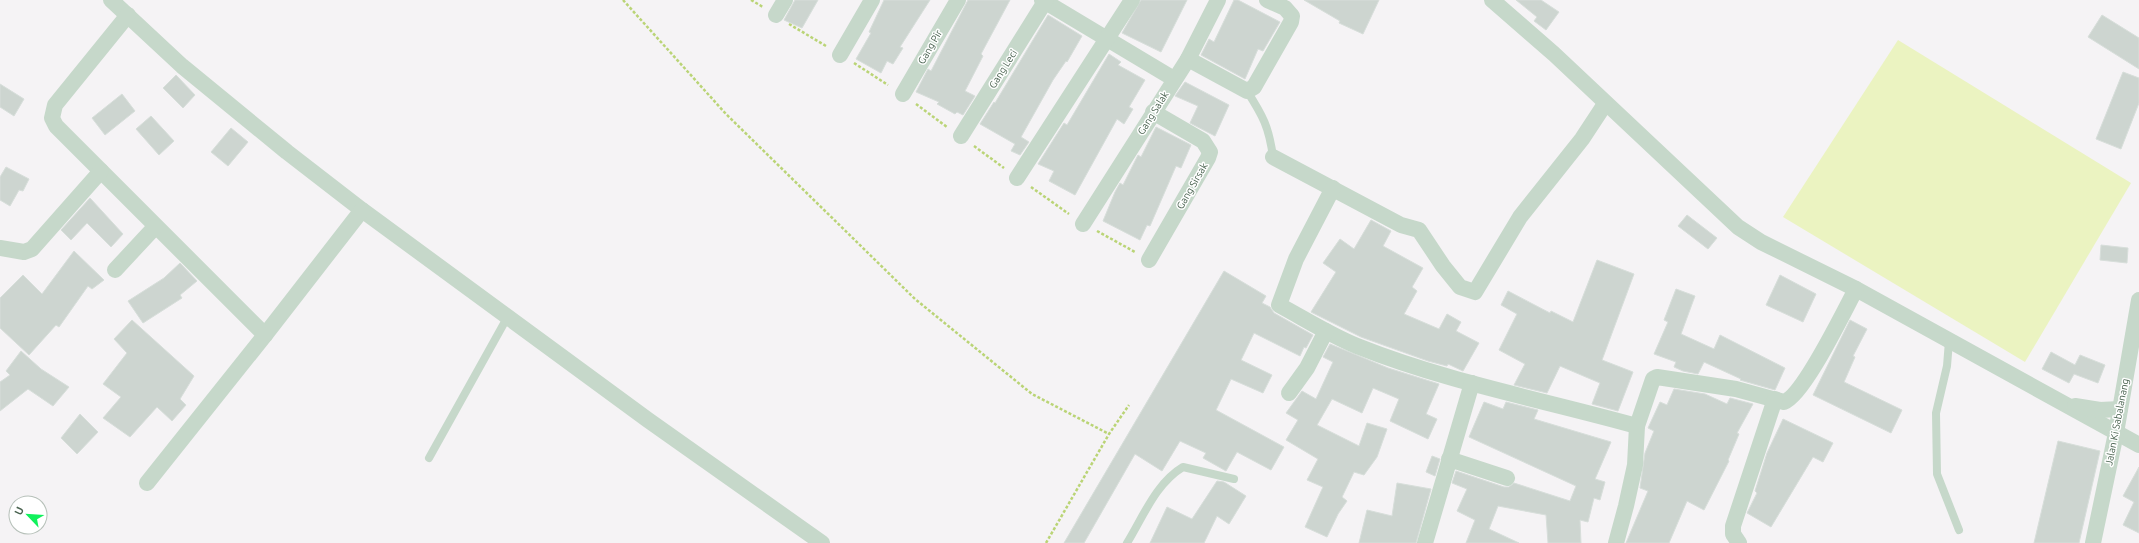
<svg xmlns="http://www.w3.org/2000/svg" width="2139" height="543" font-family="Ubuntu,sans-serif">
<rect width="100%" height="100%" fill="#f5f3f5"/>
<!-- green -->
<path fill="#ebf3c1" d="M 1898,40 L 2131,183 L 2025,362 L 1783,217 Z"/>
<!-- building -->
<g fill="#cdd5d0" stroke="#d7deda">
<path d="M 795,0 L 818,0 L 802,28 L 784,20 Z"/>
<path d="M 884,0 L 930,0 L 900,47 L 903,48 L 893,64 L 887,61 L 881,73 L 856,59 L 871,33 L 869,32 Z"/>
<path d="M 968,0 L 1010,0 L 981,54 L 983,56 L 965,91 L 975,96 L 963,115 L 957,112 L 955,114 L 937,104 L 939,102 L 916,92 L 928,69 L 931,71 Z"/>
<path d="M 1141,0 L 1187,0 L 1161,52 L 1122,33 Z"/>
<path d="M 1234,0 L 1238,0 L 1280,22 L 1263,51 L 1258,49 L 1245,79 L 1201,55 L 1209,39 L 1214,42 Z"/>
<path d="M 1304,0 L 1379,0 L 1363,34 L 1339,23 L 1340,21 Z"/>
<path d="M 1516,0 L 1541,0 L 1559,12 L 1546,30 L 1534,21 L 1537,17 Z"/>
<path d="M 1048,15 L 1082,36 L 1067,62 L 1066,61 L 1053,80 L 1021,137 L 1029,142 L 1020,155 L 1011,151 L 1015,144 L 980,124 L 994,102 L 995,103 Z"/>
<path d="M 2102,15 L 2139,38 L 2139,69 L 2088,37 Z"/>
<path d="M 1109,54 L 1121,62 L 1118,65 L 1145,80 L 1129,107 L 1133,109 L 1124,124 L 1117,119 L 1075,195 L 1049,181 L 1054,171 L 1038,164 L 1064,123 L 1067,125 Z"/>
<path d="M 2123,72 L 2139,78 L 2139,103 L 2121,149 L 2096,139 Z"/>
<path d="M 176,75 L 195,95 L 183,108 L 163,88 Z"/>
<path d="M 1185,82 L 1229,105 L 1215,136 L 1190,123 L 1198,106 L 1175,96 Z"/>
<path d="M 0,84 L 24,99 L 14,116 L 0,107 Z"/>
<path d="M 122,94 L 135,111 L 105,135 L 92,118 Z"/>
<path d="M 151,116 L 174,141 L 159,155 L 136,129 Z"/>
<path d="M 1156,127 L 1191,145 L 1181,168 L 1176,166 L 1150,226 L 1147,225 L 1140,240 L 1103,221 L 1115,192 L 1120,183 L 1123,185 L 1138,155 L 1141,157 Z"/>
<path d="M 231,128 L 248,142 L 228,166 L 211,152 Z"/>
<path d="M 6,167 L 29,179 L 23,191 L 19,190 L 10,206 L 0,200 L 0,177 Z"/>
<path d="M 90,198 L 123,234 L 111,247 L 87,223 L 71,240 L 61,230 Z"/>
<path d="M 1687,215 L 1717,238 L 1708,249 L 1678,226 Z"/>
<path d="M 1371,220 L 1391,231 L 1383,246 L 1423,268 L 1412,287 L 1417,291 L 1404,314 L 1439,329 L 1447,314 L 1461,322 L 1456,331 L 1479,343 L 1463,371 L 1448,364 L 1447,366 L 1428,361 L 1361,337 L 1311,312 L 1336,272 L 1323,263 L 1340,239 L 1354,249 Z"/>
<path d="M 2101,245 L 2128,248 L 2127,263 L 2100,260 Z"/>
<path d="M 74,251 L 104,280 L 92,289 L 88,286 L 59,327 L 56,325 L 29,355 L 0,328 L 0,298 L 23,275 L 42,294 Z"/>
<path d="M 1597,260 L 1634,274 L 1602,360 L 1633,372 L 1618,411 L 1592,404 L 1600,383 L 1560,366 L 1547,393 L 1514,385 L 1525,364 L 1499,350 L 1517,314 L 1501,305 L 1508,291 L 1550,313 L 1551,311 L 1573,322 Z"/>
<path d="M 180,263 L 197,281 L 180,295 L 182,298 L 143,323 L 128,301 L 164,278 Z"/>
<path d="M 1224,271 L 1266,296 L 1262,303 L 1270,307 L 1274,313 L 1313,335 L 1306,348 L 1304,347 L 1300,356 L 1254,333 L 1241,360 L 1272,375 L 1263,393 L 1231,379 L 1216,410 L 1284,447 L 1271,470 L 1237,452 L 1226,471 L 1203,458 L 1206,453 L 1180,441 L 1162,471 L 1135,454 L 1084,543 L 1064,543 Z"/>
<path d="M 1780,275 L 1816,294 L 1803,322 L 1766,305 Z"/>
<path d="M 1676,289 L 1695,296 L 1681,334 L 1714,349 L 1720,335 L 1785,368 L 1775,390 L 1740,380 L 1741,379 L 1704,362 L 1698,374 L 1683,371 L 1674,367 L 1676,362 L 1654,354 L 1668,322 L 1664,320 Z"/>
<path d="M 132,320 L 194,376 L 180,399 L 186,405 L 172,421 L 157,407 L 130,437 L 103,418 L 121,397 L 103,384 L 127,353 L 114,339 Z"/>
<path d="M 1850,320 L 1867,329 L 1853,356 L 1855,357 L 1844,382 L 1902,410 L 1891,433 L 1813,395 Z"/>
<path d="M 1330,344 L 1388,368 L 1439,384 L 1426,414 L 1437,419 L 1428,439 L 1390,421 L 1399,399 L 1373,388 L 1362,413 L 1332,399 L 1317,425 L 1359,446 L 1367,423 L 1387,429 L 1377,457 L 1364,475 L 1354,472 L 1342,497 L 1347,501 L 1338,514 L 1327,537 L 1305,527 L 1323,487 L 1307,480 L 1318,459 L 1286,440 L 1298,420 L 1286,413 L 1302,391 L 1316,399 L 1333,362 L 1323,357 Z"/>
<path d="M 21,351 L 41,369 L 69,387 L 53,406 L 28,389 L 0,411 L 0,382 L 10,375 L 6,371 Z"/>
<path d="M 2051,352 L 2075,365 L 2080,355 L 2105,365 L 2098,383 L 2074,374 L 2069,383 L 2042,369 Z"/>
<path d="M 1674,389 L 1705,394 L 1727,404 L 1730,398 L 1753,404 L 1737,433 L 1739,434 L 1728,460 L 1729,461 L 1704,510 L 1687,501 L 1669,543 L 1626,543 L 1648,491 L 1640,488 L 1645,453 L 1654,431 L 1648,428 L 1660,402 L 1667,405 Z"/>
<path d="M 1484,402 L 1503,409 L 1506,402 L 1538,410 L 1534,419 L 1611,442 L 1595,479 L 1605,482 L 1600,500 L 1594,498 L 1588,522 L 1580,520 L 1581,543 L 1548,543 L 1546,515 L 1498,506 L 1489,529 L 1519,543 L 1466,543 L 1475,520 L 1457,511 L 1467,489 L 1452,483 L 1456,471 L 1504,487 L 1509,487 L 1514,483 L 1570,501 L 1576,486 L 1469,437 Z"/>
<path d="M 80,414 L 98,432 L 77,454 L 61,438 Z"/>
<path d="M 1783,419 L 1833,443 L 1823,462 L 1813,457 L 1771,527 L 1747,513 L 1757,493 L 1755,491 L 1767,453 Z"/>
<path d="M 2058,441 L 2100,451 L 2079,543 L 2034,543 Z"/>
<path d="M 1432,456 L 1440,459 L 1435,476 L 1426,472 Z"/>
<path d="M 2139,467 L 2139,533 L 2123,525 L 2134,502 L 2123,496 Z"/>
<path d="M 1217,481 L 1224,482 L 1246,496 L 1229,524 L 1217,516 L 1204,543 L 1150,543 L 1167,507 L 1192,519 Z"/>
<path d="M 1397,483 L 1431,489 L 1416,543 L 1359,543 L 1367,510 L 1392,516 Z"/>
</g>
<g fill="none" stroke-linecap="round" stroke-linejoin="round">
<!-- path -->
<g stroke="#bad476" stroke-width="2.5" stroke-dasharray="3 2" stroke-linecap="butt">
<path d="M 623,0 L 726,114 L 915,299 L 1032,394 L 1109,434"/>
<path d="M 751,0 L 763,7"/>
<path d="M 789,24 L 826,46"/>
<path d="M 854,63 L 888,85"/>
<path d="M 916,104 L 947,127"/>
<path d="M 974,146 L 1004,168"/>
<path d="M 1031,187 L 1069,214"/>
<path d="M 1097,231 L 1135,252"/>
<path d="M 1046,543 L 1109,434 L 1129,405"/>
</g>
<!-- lane -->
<g stroke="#c6d8ca" stroke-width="8">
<path d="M 1247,91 C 1263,116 1269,127 1273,157"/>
<path d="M 1949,341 L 1947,366 L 1936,413 L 1937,474 L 1959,530"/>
<path d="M 429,458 L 507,318"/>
<path d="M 1127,543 C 1143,517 1156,483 1183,467 L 1234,479"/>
</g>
<!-- street -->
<g stroke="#c6d8ca" stroke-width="16">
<path d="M 111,0 L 182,66 L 287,152 L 362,210 L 648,420 L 822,543"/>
<path d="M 1042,0 L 1174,79"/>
<path d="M 1492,0 L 1554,54 L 1738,227 L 1761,242 L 1856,289 L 2139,445"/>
<path d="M 128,15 L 55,105 L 52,118 L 56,126 L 265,335 L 362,210"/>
<path d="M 776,15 L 785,0"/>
<path d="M 840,55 L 872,0"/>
<path d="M 1188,59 L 1247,91 L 1254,87 L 1291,22 L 1292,16 L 1285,8 L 1267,0"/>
<path d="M 903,94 L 958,0"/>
<path d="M 961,136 L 1046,0"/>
<path d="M 1273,157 L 1401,225 L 1419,230 L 1443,266 L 1460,287 L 1475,292 L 1520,217 L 1582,139 L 1605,104"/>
<path d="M 1017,178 L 1132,0"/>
<path d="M 1333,188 L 1296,259 L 1279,305 C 1305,319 1330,335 1357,346 C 1447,382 1544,400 1637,426"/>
<path d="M 1083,224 L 1188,59 L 1218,0"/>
<path d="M 0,248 L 24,252 L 32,249 L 101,171"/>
<path d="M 1149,260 L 1208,158 L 1210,152 L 1203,141 L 1153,112"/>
<path d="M 115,270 L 155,227"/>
<path d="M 1289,393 L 1307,368 L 1326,331"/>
<path d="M 2075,406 L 2100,410 L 2120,409"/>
<path d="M 1449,459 L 1507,478"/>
<path d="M 147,483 L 265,335"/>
<path d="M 1425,543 L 1472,383"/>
<path d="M 1616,543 L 1626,506 L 1635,465 L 1637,426 L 1653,379 L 1657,377 L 1736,389 L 1784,402 C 1804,395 1844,311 1856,289"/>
<path d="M 1739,543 L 1733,534 L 1733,526 L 1775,399"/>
<path d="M 2093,543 L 2116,433 L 2139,300"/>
</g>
</g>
<g text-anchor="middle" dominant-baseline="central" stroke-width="3" stroke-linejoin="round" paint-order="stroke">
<!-- street labels -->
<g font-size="10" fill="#49624f" stroke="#fff">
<text transform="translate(930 47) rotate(-60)">Gang Pir</text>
<text transform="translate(1003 69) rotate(-58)">Gang Leci</text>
<text transform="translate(1153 113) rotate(-58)">Gang Salak</text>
<text transform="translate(1192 186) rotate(-60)">Gang Sirsak</text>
<text transform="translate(2117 422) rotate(-79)">Jalan Ki Sabalanang</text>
</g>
</g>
<!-- north arrow -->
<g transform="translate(28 515) rotate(295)"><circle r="19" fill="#ffffff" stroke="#b6c0b9"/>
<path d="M0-3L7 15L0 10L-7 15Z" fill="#11f15c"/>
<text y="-6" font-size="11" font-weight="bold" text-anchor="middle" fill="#49624f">U</text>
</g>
</svg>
